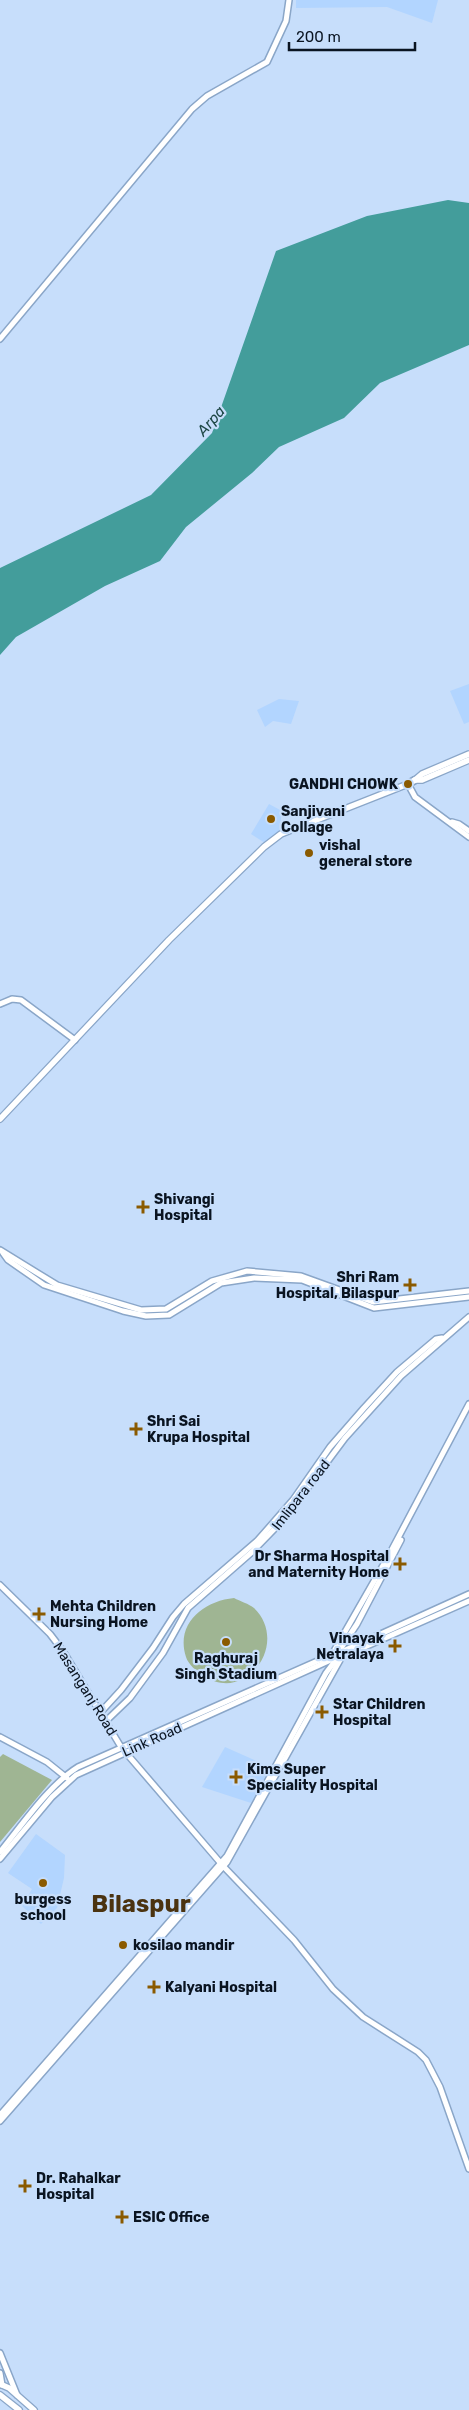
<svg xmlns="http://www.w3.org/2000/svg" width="469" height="2410" font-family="Rubik,sans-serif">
<rect width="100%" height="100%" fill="#c7defb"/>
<!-- built -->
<g fill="#b2d5ff">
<path d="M 296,0 L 438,0 L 432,23 L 387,7 L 296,8 Z"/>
<path d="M 469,684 L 469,722 L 464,724 L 450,691 Z"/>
<path d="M 279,699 L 299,701 L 291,724 L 273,721 L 265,727 L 257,710 Z"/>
<path d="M 269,804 L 282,811 L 280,827 L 283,829 L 265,843 L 251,834 Z"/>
<path d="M 225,1747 L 270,1767 L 251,1803 L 202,1787 Z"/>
<path d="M 36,1834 L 65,1855 L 64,1878 L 57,1908 L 41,1924 L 22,1906 L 32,1889 L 8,1873 Z"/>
</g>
<!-- green -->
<g fill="#9fb593">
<path d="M 234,1598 C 240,1601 249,1604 254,1608 C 290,1643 246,1704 204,1676 C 197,1672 188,1664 186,1657 C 175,1623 204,1601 234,1598 Z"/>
<path d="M 3,1754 L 52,1780 L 0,1842 L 0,1757 Z"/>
</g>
<!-- water -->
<path fill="#439d9b" d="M 448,200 L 469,203 L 469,345 L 380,383 L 344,418 L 279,447 L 252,473 L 186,527 L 160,561 L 105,586 L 16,637 L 0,655 L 0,568 L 151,495 L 212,433 L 276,251 L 367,216 Z"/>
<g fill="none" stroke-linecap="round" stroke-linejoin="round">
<!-- secondary casing -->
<g stroke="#8aa6c8" stroke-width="8">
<g id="secondary">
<path d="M 0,339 L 192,109 L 207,96 L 267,62 L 286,21 L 289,0"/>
<path d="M 408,784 L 415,797 L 469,837"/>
<path d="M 452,822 L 459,824 L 469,831"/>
<path d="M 0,1004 L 12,999 L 21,1000 L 75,1040"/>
<path d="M 0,1250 L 57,1285 L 141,1310 L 166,1309 L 212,1281 L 247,1271 L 301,1276 L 373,1302 L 469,1291"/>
<path d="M 3,1253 L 8,1260 L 44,1285 L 123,1311 L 146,1316 L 169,1315 L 221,1283 L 254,1278 L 302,1280 L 374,1308 L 469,1297"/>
<path d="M 0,1585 L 50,1634 L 63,1651 L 121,1747 L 224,1867 L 294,1940 L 333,1989 L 363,2017 L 418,2052 L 426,2060 L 440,2087 L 469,2169"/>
<path d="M 334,1651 L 389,1555 L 469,1404"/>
<path d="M 339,1651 L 357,1624 L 401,1540"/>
<path d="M 341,1652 L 469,1594"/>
<path d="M 342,1657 L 469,1601"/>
<path d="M 99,1714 L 121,1690 L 153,1648 L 173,1617 L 184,1604 L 258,1540 L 293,1500 L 330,1447 L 364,1408 L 397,1372 L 436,1339 L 442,1338"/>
<path d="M 105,1722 L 130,1698 L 163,1653 L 188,1608 L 252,1552 L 286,1517 L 345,1438 L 401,1376 L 469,1317"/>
<path d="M 0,1737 L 47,1762 L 67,1778"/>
<path d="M 0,1852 C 22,1825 49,1785 78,1767 L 331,1655"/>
<path d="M 0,1859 L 52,1797 L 76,1775 L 333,1659"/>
<path d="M 0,2115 L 227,1856 L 326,1673 L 335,1661"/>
<path d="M 0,2121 L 227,1862 L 340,1660"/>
<path d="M 0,2353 L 17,2395"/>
<path d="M 0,2373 L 2,2385"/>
</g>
</g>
<!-- primary casing -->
<g stroke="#8aa6c8" stroke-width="8">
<g id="primary">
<path d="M 415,780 L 422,774 L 469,754"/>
<path d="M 415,780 L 422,780 L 469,760"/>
<path d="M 0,1119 L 169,940 L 264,847 L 281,834 L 408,784"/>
<path d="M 0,2384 L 9,2388 L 34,2410"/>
<path d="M 0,2395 L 19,2410"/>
</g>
</g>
<!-- highway casing -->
<g stroke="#8aa6c8" stroke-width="9">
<path id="highway" d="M 408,784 L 415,780"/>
</g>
<!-- secondary -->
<use href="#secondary" stroke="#fff" stroke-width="5"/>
<!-- primary -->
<use href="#primary" stroke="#fff" stroke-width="5.5"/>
<!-- highway -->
<use href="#highway" stroke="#fff" stroke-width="6"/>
</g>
<!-- markers -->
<g fill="#8a5a00" stroke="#c7defb" stroke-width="2">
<circle cx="408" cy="784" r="5"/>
<circle cx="271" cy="819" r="5"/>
<circle cx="309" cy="853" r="5"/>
<path d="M140.5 1199.5h5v5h5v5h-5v5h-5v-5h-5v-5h5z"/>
<path d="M407.5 1277.5h5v5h5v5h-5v5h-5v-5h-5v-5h5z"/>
<path d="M133.5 1421.5h5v5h5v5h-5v5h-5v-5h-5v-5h5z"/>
<path d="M397.5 1556.5h5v5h5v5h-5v5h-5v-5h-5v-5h5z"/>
<path d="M36.5 1606.5h5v5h5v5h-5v5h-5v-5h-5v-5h5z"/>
<circle cx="226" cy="1642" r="5"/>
<path d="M392.5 1638.5h5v5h5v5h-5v5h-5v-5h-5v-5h5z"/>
<path d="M319.5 1704.5h5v5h5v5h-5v5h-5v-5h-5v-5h5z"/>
<path d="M233.5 1769.5h5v5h5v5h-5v5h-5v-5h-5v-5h5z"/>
<circle cx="43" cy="1883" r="5"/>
<circle cx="123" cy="1945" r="5"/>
<path d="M151.5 1979.5h5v5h5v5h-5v5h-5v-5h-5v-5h5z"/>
<path d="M22.5 2178.5h5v5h5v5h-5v5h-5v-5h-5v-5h5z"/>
<path d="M119.5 2209.5h5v5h5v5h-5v5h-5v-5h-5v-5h5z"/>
</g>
<g text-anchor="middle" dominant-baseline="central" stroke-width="4.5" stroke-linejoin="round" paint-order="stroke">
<!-- poi labels -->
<g font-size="14" font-weight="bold" fill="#0a1421" stroke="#c7defb" text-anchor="start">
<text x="398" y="784" text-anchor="end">GANDHI CHOWK</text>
<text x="281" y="811">Sanjivani<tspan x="281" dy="16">Collage</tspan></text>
<text x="319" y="845">vishal<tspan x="319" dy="16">general store</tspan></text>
<text x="154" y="1199">Shivangi<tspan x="154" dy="16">Hospital</tspan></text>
<text x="399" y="1277" text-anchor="end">Shri Ram<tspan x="399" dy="16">Hospital, Bilaspur</tspan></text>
<text x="147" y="1421">Shri Sai<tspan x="147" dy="16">Krupa Hospital</tspan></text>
<text x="389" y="1556" text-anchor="end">Dr Sharma Hospital<tspan x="389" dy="16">and Maternity Home</tspan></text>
<text x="50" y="1606">Mehta Children<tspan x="50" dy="16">Nursing Home</tspan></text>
<text x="384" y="1638" text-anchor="end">Vinayak<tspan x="384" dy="16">Netralaya</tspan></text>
<text x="226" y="1658" text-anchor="middle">Raghuraj<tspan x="226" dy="16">Singh Stadium</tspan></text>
<text x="333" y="1704">Star Children<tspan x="333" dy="16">Hospital</tspan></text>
<text x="247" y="1769">Kims Super<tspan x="247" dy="16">Speciality Hospital</tspan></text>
<text x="43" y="1899" text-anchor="middle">burgess<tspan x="43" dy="16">school</tspan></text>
<text x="133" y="1945">kosilao mandir</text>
<text x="165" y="1987">Kalyani Hospital</text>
<text x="36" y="2178">Dr. Rahalkar<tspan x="36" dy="16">Hospital</tspan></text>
<text x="133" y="2217">ESIC Office</text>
</g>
<!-- street labels -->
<g font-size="14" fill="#0a1421" stroke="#c7defb">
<text transform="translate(301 1495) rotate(-52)">Imlipara road</text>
<text transform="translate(85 1689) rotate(58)">Masanganj Road</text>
<text transform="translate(152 1740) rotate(-24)">Link Road</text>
</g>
<!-- water labels -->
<g font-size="15" font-style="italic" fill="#1f4847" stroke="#c7defb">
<text transform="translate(211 421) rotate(-49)">Arpa</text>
</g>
<!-- town labels -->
<g font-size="24" font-weight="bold" fill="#4b3310" stroke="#c7defb">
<text x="141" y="1904">Bilaspur</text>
</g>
</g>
<!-- scale -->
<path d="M289 42v8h126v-8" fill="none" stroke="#0a1421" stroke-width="2.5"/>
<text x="296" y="42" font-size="15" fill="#0a1421" stroke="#c7defb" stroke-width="4" paint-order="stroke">200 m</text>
</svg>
